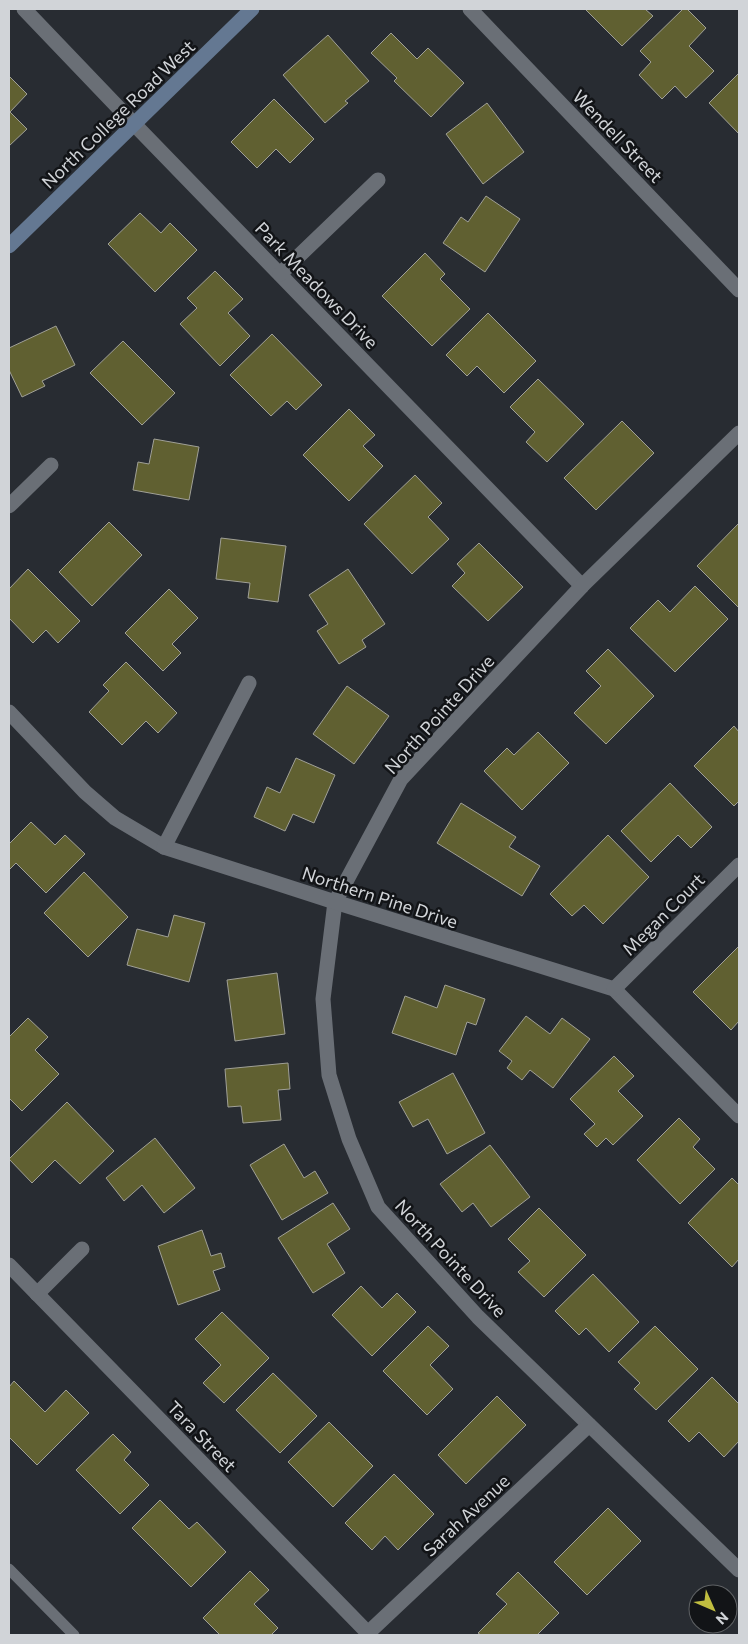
<svg xmlns="http://www.w3.org/2000/svg" width="748" height="1644" font-family="Commissioner,sans-serif">
<rect width="100%" height="100%" fill="#282c32"/>
<!-- building -->
<g fill="#606031" stroke="#a0a097">
<path d="M 585,9 L 645,9 L 653,16 L 622,46 Z"/>
<path d="M 683,9 L 687,9 L 706,28 L 689,46 L 714,71 L 686,98 L 675,86 L 662,99 L 639,75 L 651,62 L 640,51 Z"/>
<path d="M 391,33 L 417,59 L 428,48 L 464,83 L 431,117 L 394,81 L 397,78 L 371,53 Z"/>
<path d="M 328,35 L 369,81 L 345,101 L 348,103 L 325,123 L 283,75 Z"/>
<path d="M 739,73 L 739,134 L 709,103 Z"/>
<path d="M 9,76 L 27,94 L 10,112 L 27,129 L 9,146 Z"/>
<path d="M 274,99 L 314,139 L 290,163 L 276,149 L 257,168 L 231,142 Z"/>
<path d="M 487,103 L 524,152 L 483,184 L 446,134 Z"/>
<path d="M 486,196 L 520,219 L 485,272 L 443,243 L 461,217 L 468,222 Z"/>
<path d="M 140,213 L 161,233 L 170,223 L 197,250 L 155,292 L 108,244 Z"/>
<path d="M 425,253 L 445,274 L 440,279 L 470,309 L 432,346 L 382,296 Z"/>
<path d="M 215,271 L 243,299 L 228,313 L 250,336 L 220,366 L 180,324 L 197,308 L 187,298 Z"/>
<path d="M 488,313 L 536,361 L 504,393 L 477,366 L 467,376 L 446,355 Z"/>
<path d="M 56,326 L 75,365 L 42,381 L 45,386 L 22,397 L 9,370 L 9,348 Z"/>
<path d="M 272,334 L 322,385 L 296,410 L 287,401 L 271,416 L 230,375 Z"/>
<path d="M 123,341 L 175,393 L 142,425 L 90,373 Z"/>
<path d="M 538,379 L 584,424 L 547,462 L 526,442 L 535,432 L 510,407 Z"/>
<path d="M 349,409 L 375,435 L 363,446 L 383,466 L 349,501 L 303,455 Z"/>
<path d="M 622,421 L 654,453 L 596,510 L 564,478 Z"/>
<path d="M 154,439 L 199,447 L 189,500 L 133,490 L 138,462 L 149,464 Z"/>
<path d="M 415,475 L 442,503 L 428,517 L 449,539 L 412,574 L 364,524 Z"/>
<path d="M 109,522 L 142,555 L 92,606 L 59,572 Z"/>
<path d="M 739,523 L 739,608 L 697,566 Z"/>
<path d="M 221,538 L 286,546 L 278,602 L 248,598 L 250,583 L 216,579 Z"/>
<path d="M 479,543 L 523,587 L 488,621 L 452,586 L 465,573 L 457,564 Z"/>
<path d="M 28,569 L 80,621 L 58,643 L 46,630 L 33,643 L 9,618 L 9,589 Z"/>
<path d="M 348,569 L 385,624 L 362,640 L 366,647 L 339,664 L 317,631 L 328,624 L 309,595 Z"/>
<path d="M 695,586 L 728,619 L 675,672 L 630,628 L 658,600 L 670,612 Z"/>
<path d="M 169,589 L 198,618 L 172,644 L 181,653 L 163,671 L 125,633 Z"/>
<path d="M 608,649 L 654,696 L 606,744 L 574,713 L 601,686 L 586,671 Z"/>
<path d="M 126,662 L 177,713 L 158,733 L 146,721 L 122,745 L 89,712 L 109,691 L 103,685 Z"/>
<path d="M 347,686 L 389,716 L 354,764 L 313,734 Z"/>
<path d="M 734,726 L 739,732 L 739,801 L 734,806 L 694,766 Z"/>
<path d="M 538,732 L 569,763 L 522,810 L 484,771 L 507,748 L 514,755 Z"/>
<path d="M 296,758 L 335,775 L 314,823 L 293,814 L 285,831 L 254,817 L 267,787 L 280,793 Z"/>
<path d="M 670,783 L 712,827 L 691,848 L 678,835 L 651,862 L 621,831 Z"/>
<path d="M 461,803 L 516,837 L 509,847 L 540,866 L 522,896 L 437,843 Z"/>
<path d="M 31,822 L 55,845 L 65,835 L 85,854 L 46,893 L 16,863 L 9,870 L 9,844 Z"/>
<path d="M 608,835 L 649,877 L 603,924 L 584,905 L 572,916 L 550,894 Z"/>
<path d="M 84,872 L 128,917 L 88,957 L 44,913 Z"/>
<path d="M 174,915 L 205,923 L 189,982 L 127,965 L 137,929 L 168,937 Z"/>
<path d="M 739,946 L 739,1021 L 731,1030 L 693,992 Z"/>
<path d="M 277,973 L 285,1034 L 235,1041 L 227,980 Z"/>
<path d="M 445,985 L 485,999 L 476,1025 L 467,1022 L 456,1055 L 392,1033 L 405,996 L 437,1008 Z"/>
<path d="M 526,1016 L 550,1034 L 562,1018 L 590,1039 L 553,1088 L 530,1070 L 522,1080 L 507,1068 L 512,1061 L 499,1051 Z"/>
<path d="M 28,1018 L 48,1037 L 35,1050 L 59,1074 L 22,1111 L 9,1098 L 9,1037 Z"/>
<path d="M 614,1056 L 634,1076 L 618,1091 L 643,1116 L 613,1145 L 606,1138 L 597,1147 L 584,1134 L 595,1124 L 570,1099 Z"/>
<path d="M 288,1063 L 290,1089 L 278,1090 L 281,1120 L 243,1123 L 241,1106 L 228,1107 L 225,1069 Z"/>
<path d="M 453,1073 L 485,1133 L 447,1154 L 428,1119 L 413,1127 L 399,1102 Z"/>
<path d="M 67,1102 L 114,1151 L 80,1184 L 55,1160 L 32,1183 L 9,1159 Z"/>
<path d="M 679,1118 L 700,1139 L 693,1147 L 715,1169 L 680,1204 L 637,1160 Z"/>
<path d="M 155,1138 L 195,1188 L 164,1213 L 142,1185 L 124,1201 L 106,1178 Z"/>
<path d="M 284,1144 L 304,1178 L 315,1171 L 328,1193 L 282,1220 L 250,1165 Z"/>
<path d="M 490,1145 L 530,1197 L 491,1227 L 473,1203 L 462,1212 L 440,1184 Z"/>
<path d="M 732,1178 L 739,1185 L 739,1259 L 732,1267 L 688,1223 Z"/>
<path d="M 333,1203 L 350,1229 L 327,1244 L 345,1273 L 313,1293 L 278,1238 Z"/>
<path d="M 539,1208 L 586,1255 L 544,1297 L 518,1272 L 530,1261 L 508,1239 Z"/>
<path d="M 202,1230 L 211,1256 L 221,1253 L 225,1267 L 213,1271 L 220,1290 L 178,1305 L 158,1246 Z"/>
<path d="M 593,1274 L 639,1322 L 609,1352 L 586,1328 L 579,1335 L 555,1311 Z"/>
<path d="M 361,1286 L 382,1308 L 397,1293 L 416,1312 L 372,1356 L 332,1315 Z"/>
<path d="M 222,1312 L 269,1358 L 224,1403 L 203,1383 L 221,1365 L 195,1339 Z"/>
<path d="M 428,1326 L 449,1346 L 430,1365 L 453,1389 L 427,1415 L 383,1371 Z"/>
<path d="M 655,1326 L 698,1369 L 656,1410 L 634,1389 L 640,1383 L 618,1362 Z"/>
<path d="M 273,1373 L 317,1416 L 280,1453 L 236,1410 Z"/>
<path d="M 712,1377 L 739,1404 L 739,1441 L 724,1457 L 699,1432 L 689,1442 L 668,1421 Z"/>
<path d="M 14,1381 L 45,1412 L 66,1390 L 89,1413 L 37,1465 L 9,1437 L 9,1387 Z"/>
<path d="M 497,1396 L 526,1425 L 466,1484 L 438,1455 Z"/>
<path d="M 329,1422 L 373,1466 L 333,1507 L 288,1462 Z"/>
<path d="M 113,1434 L 131,1452 L 124,1460 L 149,1485 L 120,1514 L 76,1470 Z"/>
<path d="M 394,1474 L 434,1514 L 398,1550 L 385,1536 L 372,1550 L 345,1523 Z"/>
<path d="M 160,1500 L 189,1529 L 197,1522 L 226,1552 L 191,1587 L 132,1528 Z"/>
<path d="M 608,1508 L 641,1541 L 587,1595 L 554,1562 Z"/>
<path d="M 250,1571 L 269,1590 L 254,1604 L 278,1628 L 271,1635 L 220,1635 L 203,1618 Z"/>
<path d="M 518,1572 L 559,1613 L 537,1635 L 481,1635 L 478,1633 L 507,1604 L 496,1594 Z"/>
</g>
<g fill="none" stroke-linecap="round" stroke-linejoin="round">
<!-- lane -->
<path stroke="#6a6f76" stroke-width="11" d="M 9,1569 L 74,1635"/>
<!-- street -->
<g stroke="#6a6f76" stroke-width="15">
<path d="M 24,9 L 134,124 L 582,586"/>
<path d="M 470,9 L 739,290"/>
<path d="M 280,274 L 378,180"/>
<path d="M 739,433 L 582,586 L 401,779 L 335,902 L 323,999 L 329,1075 L 349,1139 L 378,1207 L 478,1317 L 739,1570"/>
<path d="M 9,506 L 51,465"/>
<path d="M 9,712 L 85,792 L 115,818 L 164,847 L 335,902 L 614,989 L 739,1116"/>
<path d="M 164,847 L 249,683"/>
<path d="M 614,989 L 739,865"/>
<path d="M 9,1265 L 368,1633 L 589,1425"/>
<path d="M 37,1294 L 82,1249"/>
</g>
<!-- secondary -->
<path stroke="#647892" stroke-width="15" d="M 9,246 L 252,9"/>
</g>
<g text-anchor="middle" dominant-baseline="central" stroke-width="5" stroke-linejoin="round" paint-order="stroke">
<!-- street labels -->
<g font-size="18" fill="#d1d4d8" stroke="#121417">
<text transform="translate(118 114) rotate(-44)">North College Road West</text>
<text transform="translate(618 136) rotate(46)">Wendell Street</text>
<text transform="translate(317 285) rotate(46)">Park Meadows Drive</text>
<text transform="translate(439 714) rotate(-48)">North Pointe Drive</text>
<text transform="translate(380 897) rotate(18)">Northern Pine Drive</text>
<text transform="translate(663 914) rotate(-45)">Megan Court</text>
<text transform="translate(451 1258) rotate(47)">North Pointe Drive</text>
<text transform="translate(202 1436) rotate(46)">Tara Street</text>
<text transform="translate(466 1515) rotate(-43)">Sarah Avenue</text>
</g>
</g>
<!-- border -->
<rect width="748" height="1644" fill="none" stroke="#d1d4d8" stroke-width="20"/>
<!-- north arrow -->
<g transform="translate(713 1609) rotate(135)"><circle r="24" fill="#121417" stroke="#5e6164"/>
<path d="M0-4L9 19L0 12L-9 19Z" fill="#c1be40"/>
<text y="-8" font-size="14" font-weight="bold" text-anchor="middle" fill="#d1d4d8">N</text>
</g>
</svg>
